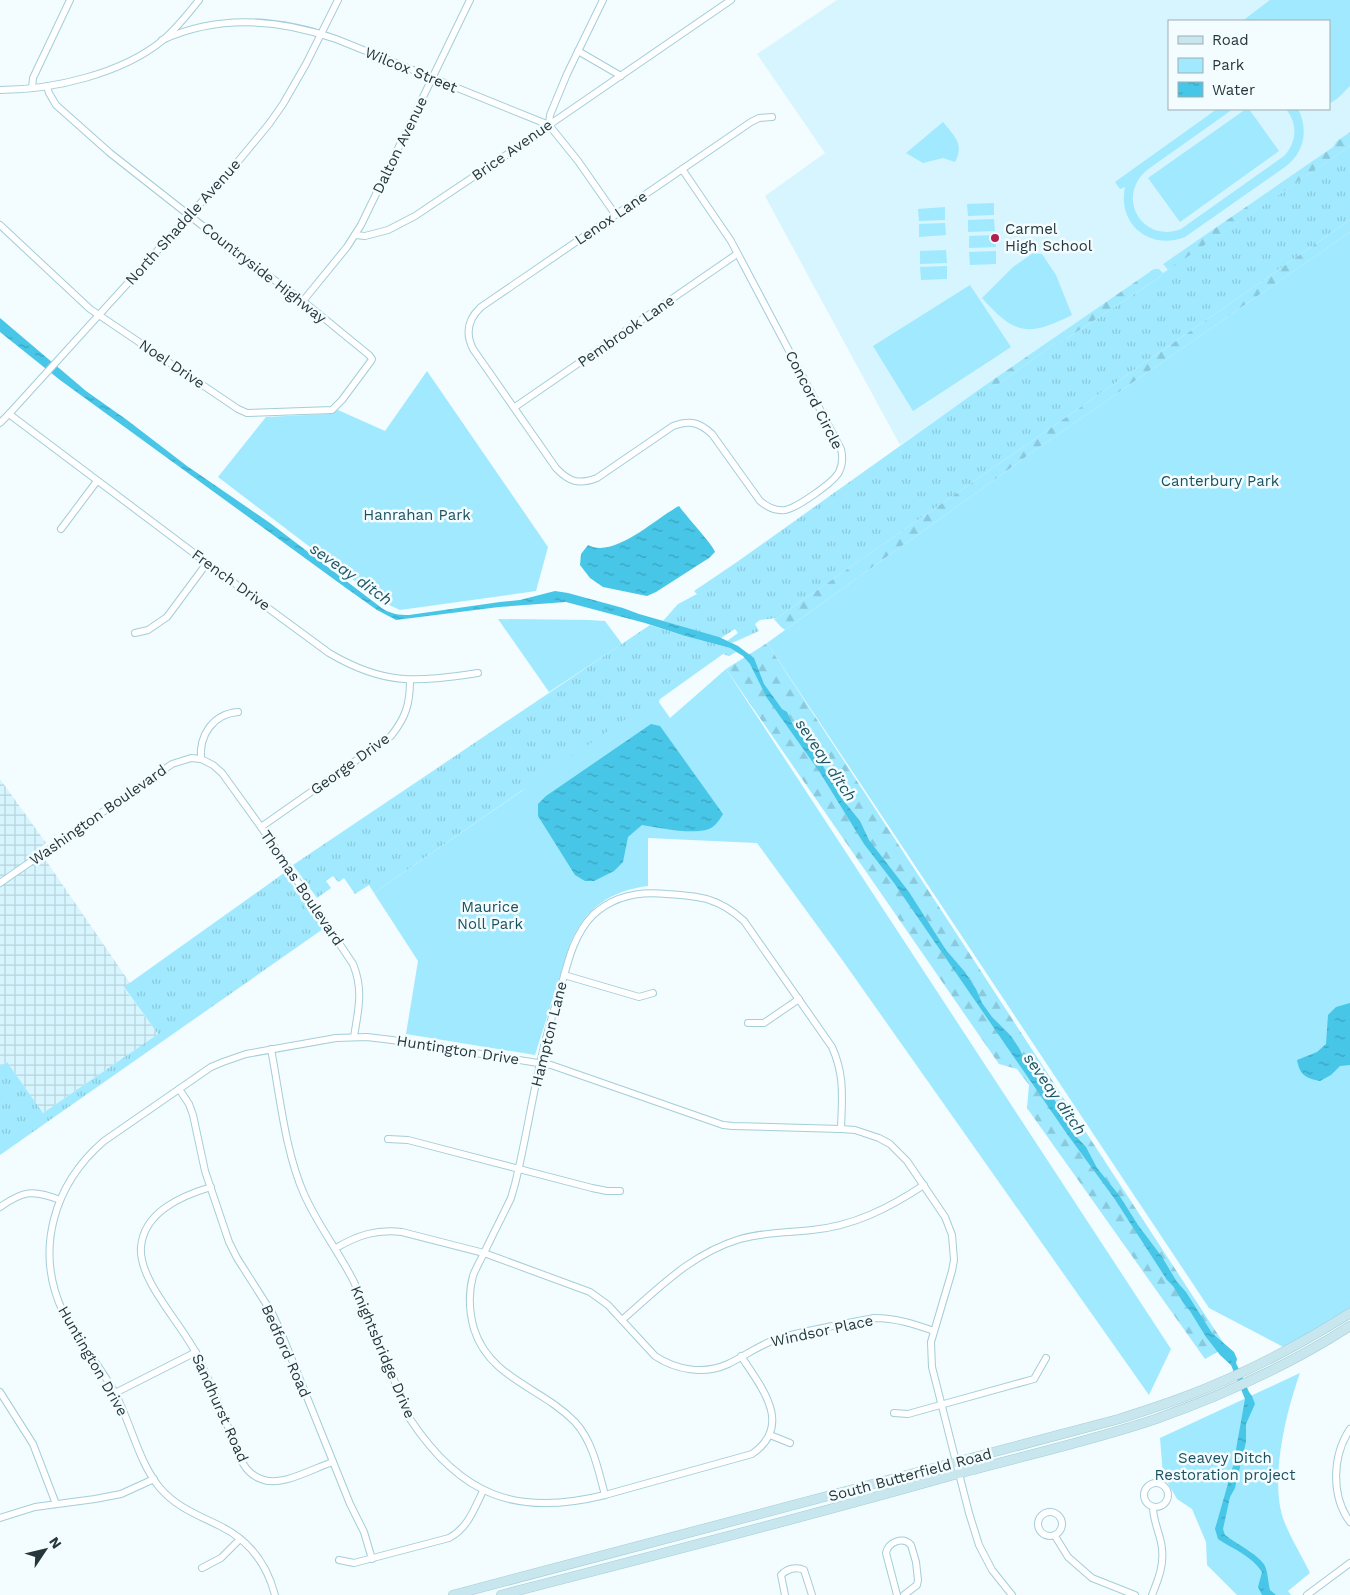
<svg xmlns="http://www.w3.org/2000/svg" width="1350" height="1595" font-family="'Work Sans',sans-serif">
<defs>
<pattern id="industrial-grid" width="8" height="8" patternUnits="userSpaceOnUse" patternTransform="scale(1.25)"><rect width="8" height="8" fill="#d6f5fe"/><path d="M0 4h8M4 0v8" fill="none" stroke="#b8d3db"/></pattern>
<pattern id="grass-tufts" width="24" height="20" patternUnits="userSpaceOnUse" patternTransform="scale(1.25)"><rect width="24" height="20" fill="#a1e9fe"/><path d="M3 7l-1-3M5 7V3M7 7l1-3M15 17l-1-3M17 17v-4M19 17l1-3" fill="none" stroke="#8ac8db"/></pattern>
<pattern id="forest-firs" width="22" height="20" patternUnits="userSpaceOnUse" patternTransform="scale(1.25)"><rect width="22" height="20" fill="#a1e9fe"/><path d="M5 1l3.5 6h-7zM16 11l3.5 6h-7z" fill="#8ac8db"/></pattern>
<pattern id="water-ripples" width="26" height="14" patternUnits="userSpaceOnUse" patternTransform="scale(1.25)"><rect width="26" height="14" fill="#47c6e7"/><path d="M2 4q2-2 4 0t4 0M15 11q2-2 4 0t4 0" fill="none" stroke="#3ba2bc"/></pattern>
</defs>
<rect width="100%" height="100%" fill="#f3fcfe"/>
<!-- built -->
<path fill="#d6f5fe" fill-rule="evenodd" d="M 837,0 L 1350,0 L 1350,132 L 1337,141 L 1333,147 L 1163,264 L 1168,270 L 1163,273 L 1159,269 L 1154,269 L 900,445 L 765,196 L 825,153 L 757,54 ZM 1169,21 L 1329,21 L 1329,109 L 1169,109 Z"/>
<!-- industrial -->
<path fill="url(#industrial-grid)" d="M 0,779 L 46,843 L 38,849 L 130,983 L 124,988 L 158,1034 L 43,1113 L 7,1062 L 0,1066 Z"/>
<!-- grass -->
<g fill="url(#grass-tufts)">
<path d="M 1350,146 L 1350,220 L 777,618 L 760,620 L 755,624 L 759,631 L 732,643 L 727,641 L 738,633 L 735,629 L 721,638 L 663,621 L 678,604 L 697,594 L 694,591 L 737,562 L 987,384 L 991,389 L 1056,343 L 1060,343 L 1160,277 L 1163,273 Z"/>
<path d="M 650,625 L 685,636 L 730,648 L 736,652 L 729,656 L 723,654 L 660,699 L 653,717 L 521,791 L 374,893 L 369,885 L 355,894 L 344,878 L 338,882 L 333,876 L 326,881 L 331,888 L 317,898 L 293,865 Z"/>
<path d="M 284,873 L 323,929 L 0,1155 L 0,1066 L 7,1062 L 43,1113 L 158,1034 L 124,987 Z"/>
</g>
<!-- forest -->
<g fill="url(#forest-firs)">
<path d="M 1350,132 L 1350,146 L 1168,270 L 1163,264 L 1333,147 L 1337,141 Z"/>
<path d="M 1350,220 L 1350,232 L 1037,449 L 785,630 L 781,627 L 774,619 L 777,618 Z"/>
<path d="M 1154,269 L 1159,269 L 1163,273 L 1160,277 L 1060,343 L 1056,343 L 991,389 L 987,384 Z"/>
<path d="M 767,643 L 1226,1347 L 1205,1359 L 1027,1108 L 1029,1085 L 1017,1069 L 999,1064 L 726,669 Z"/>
</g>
<!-- green -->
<g fill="#a1e9fe">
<path d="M 1270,0 L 1350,0 L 1350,86 L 1338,98 L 1329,104 L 1329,21 L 1244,21 L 1245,19 Z"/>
<path d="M 1217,109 L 1233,109 L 1147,170 C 1115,197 1142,244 1181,229 L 1284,156 C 1297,142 1298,124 1286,109 L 1298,109 C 1309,130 1304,153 1285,167 L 1185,237 C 1150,251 1117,224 1125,187 L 1120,189 L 1115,182 Z"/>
<path d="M 1246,109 L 1249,109 L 1279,151 L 1180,222 L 1148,178 Z"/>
<path d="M 943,122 C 954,136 965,144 955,162 L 943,158 L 923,163 L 906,153 Z"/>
<path d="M 994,203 L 994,215 L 968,216 L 967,204 Z"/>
<path d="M 945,207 L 945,220 L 919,221 L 918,209 Z"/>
<path d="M 994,219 L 995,231 L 968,232 L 968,220 Z"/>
<path d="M 945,223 L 946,235 L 919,237 L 919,224 Z"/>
<path d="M 1350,232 L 1350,1319 L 1293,1352 L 1209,1308 L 767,643 L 1037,449 Z"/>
<path d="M 995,235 L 996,247 L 969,248 L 969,236 Z"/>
<path d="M 946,250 L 947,263 L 920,264 L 920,251 Z"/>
<path d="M 996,251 L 996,264 L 970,265 L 969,252 Z"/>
<path d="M 1033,253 L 1042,254 L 1056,275 L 1072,315 C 1028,337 1015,335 982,298 L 1013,267 Z"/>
<path d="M 947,266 L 947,279 L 921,280 L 920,267 Z"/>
<path d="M 970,285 L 1011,347 L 913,411 L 873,346 Z"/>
<path d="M 427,371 L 548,547 L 536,591 L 400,610 L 381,601 L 218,477 L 266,417 L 328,414 L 338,410 L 385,431 Z"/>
<path d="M 498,619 L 589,620 L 605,621 L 622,644 L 549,692 Z"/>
<path d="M 726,669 L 1171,1349 L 1149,1395 L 843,961 L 757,843 L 648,838 L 648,886 C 610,891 585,908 570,944 L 535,1055 L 406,1034 L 418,961 L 374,893 L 656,698 L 670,718 Z"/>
<path d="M 1300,1373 C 1286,1412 1269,1481 1284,1521 C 1291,1539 1302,1556 1310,1573 L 1288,1591 L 1291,1595 L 1237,1595 L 1207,1565 L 1206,1542 L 1192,1509 L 1177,1499 L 1163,1475 L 1160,1438 Z"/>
</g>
<!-- water -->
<g fill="url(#water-ripples)">
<path d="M 0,318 L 86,391 L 127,420 L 187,466 L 270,523 L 383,609 C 392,614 398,615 409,615 L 500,602 L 520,600 L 555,591 L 568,593 L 623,608 L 639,614 L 719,637 L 738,646 L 754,658 L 764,684 L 782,709 L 787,712 L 792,723 L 822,764 L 839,795 L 860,821 L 869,840 L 909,892 L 946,950 L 965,972 L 976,989 L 982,1003 L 992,1017 L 1011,1036 L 1019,1048 L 1029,1069 L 1054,1099 L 1072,1132 L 1086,1147 L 1097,1168 L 1119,1195 L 1138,1225 L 1162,1257 L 1177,1282 L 1186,1292 L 1212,1333 L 1234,1352 L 1237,1359 L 1236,1363 L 1249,1392 L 1252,1396 L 1255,1404 L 1246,1424 L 1246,1442 L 1235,1488 L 1230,1497 L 1223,1529 L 1225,1535 L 1229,1538 C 1239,1545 1260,1556 1265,1566 C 1268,1573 1268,1582 1270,1590 L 1276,1595 L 1262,1595 L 1258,1587 L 1262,1572 C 1252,1556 1233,1549 1218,1539 L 1215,1529 L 1233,1466 L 1245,1399 L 1231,1365 L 1220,1355 L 1206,1337 L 1190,1311 L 1184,1304 L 1173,1286 L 1167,1280 L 1114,1198 L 1067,1134 L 894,883 L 864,844 L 819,771 L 767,698 L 750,664 L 743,656 L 730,648 L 685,636 L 645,623 L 566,602 L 499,607 L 396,620 L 377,610 L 346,588 L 60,380 L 0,332 Z"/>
<path d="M 679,506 C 685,515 714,546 715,552 L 709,558 L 656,592 L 647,596 L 603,587 L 590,578 L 580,565 L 581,554 L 588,545 C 614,559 656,518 679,506 Z"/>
<path d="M 651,724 L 660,726 L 723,814 C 719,821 714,828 706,830 C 687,834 661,828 642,825 L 628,837 L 623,862 L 614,871 L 594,881 L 585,881 L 575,875 L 538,816 L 538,804 L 546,796 Z"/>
<path d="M 1350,1003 L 1350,1065 L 1340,1066 L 1331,1075 L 1320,1081 C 1305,1078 1300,1075 1297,1060 L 1317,1052 L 1326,1044 L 1328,1015 L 1336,1007 Z"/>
</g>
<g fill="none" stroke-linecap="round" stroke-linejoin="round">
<!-- street casing -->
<g stroke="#a3ceda" stroke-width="8">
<g id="street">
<path d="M 162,40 C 219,14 279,19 336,39 L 549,125 L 578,161 L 615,214"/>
<path d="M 578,51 L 621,76"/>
<path d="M 32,88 L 33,78 L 70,0"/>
<path d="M 0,90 C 52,90 122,74 163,40 C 176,29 188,14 199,0"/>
<path d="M 549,125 L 550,115 L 567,74 L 603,0"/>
<path d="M 682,169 L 731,241 L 841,449 C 843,457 843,464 839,472 C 834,482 797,508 785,510 C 776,511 767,507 760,501 L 712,434 C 699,422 690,420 673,426 L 597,478 C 579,485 569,482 556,468 L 473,349 C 465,333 468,319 481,307 L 751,122 L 759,118 L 772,117"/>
<path d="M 0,225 L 90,309 L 238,409 L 247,413 L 332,410 L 342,400 L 371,361 L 372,359 L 369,355 L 303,301 L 232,249 L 110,153 L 56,105 L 49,93 L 47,86"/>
<path d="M 355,235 L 365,236 L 388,230 L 415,216 L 536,135 L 549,125 L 731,0"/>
<path d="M 303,301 L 347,247 L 361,225 L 470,0"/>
<path d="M 515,407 L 737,254"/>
<path d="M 9,414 L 207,563 L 329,653 C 385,686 416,682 478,673"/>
<path d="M 0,423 L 9,414 L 236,164 L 269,124 L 283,104 L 306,64 L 338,0"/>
<path d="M 61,529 L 97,481"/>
<path d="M 135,633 L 148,630 L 167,617 L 207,563"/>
<path d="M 201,759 C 199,735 213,714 238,712"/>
<path d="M 261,827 L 391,736 C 406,717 410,704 410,680"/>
<path d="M 0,883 L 172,764 L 191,758 L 201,759 L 213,765 L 222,773 L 261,827 L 353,964 C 364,991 358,1010 354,1037"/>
<path d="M 564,975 L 639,997 L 653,993"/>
<path d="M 748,1023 L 764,1023 L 799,999"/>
<path d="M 271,1049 C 280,1096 285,1151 304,1194 C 318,1226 340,1253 355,1284 L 410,1419 C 461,1496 516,1517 605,1495 L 752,1454 C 794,1425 761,1387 741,1356"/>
<path d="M 179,1089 L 189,1104 L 193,1115 L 205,1171 L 229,1242 L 237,1258 L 272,1313 L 280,1330 L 350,1504 L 364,1532 L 372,1559"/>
<path d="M 388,1139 L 408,1140 L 592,1188 L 607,1191 L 620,1191"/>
<path d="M 211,1187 C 181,1196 144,1212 141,1247 C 138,1281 184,1326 198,1357 C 210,1382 220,1408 231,1434 C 235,1445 239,1459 246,1468 C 250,1473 255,1477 261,1479 C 281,1488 313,1468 333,1462"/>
<path d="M 0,1207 C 23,1191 33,1189 60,1200"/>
<path d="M 336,1248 C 358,1235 377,1229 402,1232 L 484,1253 L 590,1292 L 608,1305 L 655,1356 C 676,1370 704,1375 728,1364 C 747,1355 763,1342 783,1337 C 813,1329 844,1324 874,1318 C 896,1318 914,1324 934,1331"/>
<path d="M 622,1320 C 660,1287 691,1254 740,1239 C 764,1232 788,1233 812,1230 C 854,1226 889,1208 924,1185"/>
<path d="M 0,1392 L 33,1444 L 56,1504"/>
<path d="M 115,1393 L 196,1352"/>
<path d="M 894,1413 L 908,1414 L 1034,1379 L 1046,1358"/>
<path d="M 1350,1429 C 1332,1456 1331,1496 1350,1522"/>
<path d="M 770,1435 L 790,1443"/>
<circle cx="1156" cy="1495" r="12"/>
<path d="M 605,1495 C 598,1469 593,1442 575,1422 C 541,1387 490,1379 474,1329 C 469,1311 468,1294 473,1276 C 476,1267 482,1258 486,1249 C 494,1232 503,1215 511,1198 L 515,1184 C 525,1144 531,1104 540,1064 C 545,1040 552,1015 560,991 C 567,965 573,935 593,915 C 614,895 640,891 667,894 C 700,896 719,898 744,921 L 832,1047 C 845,1076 842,1098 841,1129"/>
<circle cx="1050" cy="1524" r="12"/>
<path d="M 0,1518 L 35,1507 L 95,1499 L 121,1494 L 154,1479"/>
<path d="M 1055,1536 L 1068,1557 L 1092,1578 L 1135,1595"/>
<path d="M 339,1560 L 354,1563 L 449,1538 C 468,1528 474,1509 483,1491"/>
<path d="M 202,1568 L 221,1558 L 240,1539"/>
<path d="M 275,1595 C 267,1565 249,1540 220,1526 C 198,1515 176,1507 160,1488 C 139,1463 131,1424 116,1395 C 101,1366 77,1341 63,1312 C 34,1250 54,1184 104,1141 L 211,1067 L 223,1062 L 246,1054 L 336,1038 L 367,1037 L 392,1040 L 551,1065 L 723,1125 L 733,1126 L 841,1129 L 855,1130 L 879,1138 L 890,1144 L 907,1161 L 945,1217 L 952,1235 L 954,1260 L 952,1271 L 931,1342 L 932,1367 L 969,1513 L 979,1545 L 992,1570 L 1012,1595"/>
<path d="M 785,1595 L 781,1575 C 787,1569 796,1566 804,1570 L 812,1595"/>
<path d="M 897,1595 L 886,1553 C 888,1542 903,1536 911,1545 L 916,1562 L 918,1580 L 917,1585 L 904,1595"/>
<path d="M 1152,1595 C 1158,1580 1164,1566 1162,1549 C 1161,1535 1153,1522 1153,1507"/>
<path d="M 1307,1595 L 1350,1563"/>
</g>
</g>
<!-- secondary casing -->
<g stroke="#a3ceda" stroke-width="10">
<g id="secondary">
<path d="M 453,1595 L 1119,1419 C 1141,1412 1163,1405 1184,1397 C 1242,1375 1298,1346 1350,1313"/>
<path d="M 501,1595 C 653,1556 806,1517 957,1474 C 1023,1456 1091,1441 1156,1419 C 1223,1395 1290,1365 1350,1326"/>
</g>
</g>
<!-- street -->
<use href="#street" stroke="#fff" stroke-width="6"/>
<!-- secondary -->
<use href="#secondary" stroke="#c8e6ed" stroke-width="9"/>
</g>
<!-- markers -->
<circle fill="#b01f4f" stroke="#f3fcfe" stroke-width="2" cx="995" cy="238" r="5"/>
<g text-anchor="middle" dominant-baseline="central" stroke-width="5" stroke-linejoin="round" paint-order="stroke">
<!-- street labels -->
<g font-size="15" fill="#26373c" stroke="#f3fcfe">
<text transform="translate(411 70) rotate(22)">Wilcox Street</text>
<text transform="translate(400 145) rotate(-64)">Dalton Avenue</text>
<text transform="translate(512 150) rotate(-35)">Brice Avenue</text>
<text transform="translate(611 218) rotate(-34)">Lenox Lane</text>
<text transform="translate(183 222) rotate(-48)">North Shaddle Avenue</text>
<text transform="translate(264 273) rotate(38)">Countryside Highway</text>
<text transform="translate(626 331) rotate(-35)">Pembrook Lane</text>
<text transform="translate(172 364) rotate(34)">Noel Drive</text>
<text transform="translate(814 400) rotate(63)">Concord Circle</text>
<text transform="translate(231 580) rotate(36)">French Drive</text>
<text transform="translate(350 764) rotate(-36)">George Drive</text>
<text transform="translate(98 815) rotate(-35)">Washington Boulevard</text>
<text transform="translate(302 888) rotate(56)">Thomas Boulevard</text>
<text transform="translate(549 1034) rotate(-76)">Hampton Lane</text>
<text transform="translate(458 1050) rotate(9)">Huntington Drive</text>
<text transform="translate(822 1331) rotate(-12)">Windsor Place</text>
<text transform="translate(286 1351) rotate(66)">Bedford Road</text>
<text transform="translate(383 1352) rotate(67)">Knightsbridge Drive</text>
<text transform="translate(93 1361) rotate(60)">Huntington Drive</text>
<text transform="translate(220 1408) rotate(66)">Sandhurst Road</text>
<text transform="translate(910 1475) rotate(-15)">South Butterfield Road</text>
</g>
<!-- poi labels -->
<g font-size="15" fill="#26373c" stroke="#f3fcfe" text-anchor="start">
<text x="1005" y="229">Carmel<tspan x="1005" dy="17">High School</tspan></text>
</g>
<!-- park labels -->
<g font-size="15" fill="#1c515f" stroke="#f3fcfe">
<text x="1220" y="481">Canterbury Park</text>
<text x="417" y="515">Hanrahan Park</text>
<text x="490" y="907">Maurice<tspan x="490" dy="17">Noll Park</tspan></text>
<text x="1225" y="1458">Seavey Ditch<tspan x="1225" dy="17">Restoration project</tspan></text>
</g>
<!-- water labels -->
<g font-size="16" font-style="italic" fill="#1e5360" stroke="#f3fcfe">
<text transform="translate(351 574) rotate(35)">seveay ditch</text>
<text transform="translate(826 760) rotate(56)">seveay ditch</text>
<text transform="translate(1055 1094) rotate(55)">seveay ditch</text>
</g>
</g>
<!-- legend -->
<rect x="1168" y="20" width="162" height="90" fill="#f3fcfe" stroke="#a1adb0"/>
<rect x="1178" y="36" width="25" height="8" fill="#c8e6ed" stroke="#a1adb0"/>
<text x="1212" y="45" font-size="15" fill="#26373c">Road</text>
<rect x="1178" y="58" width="25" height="15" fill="#a1e9fe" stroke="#a1adb0"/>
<text x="1212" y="70" font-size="15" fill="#26373c">Park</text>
<rect x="1178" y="82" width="25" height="15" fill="url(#water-ripples)" stroke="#a1adb0"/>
<text x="1212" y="95" font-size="15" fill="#26373c">Water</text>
<!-- north arrow -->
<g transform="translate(45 1550) rotate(55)" stroke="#f3fcfe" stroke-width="4" paint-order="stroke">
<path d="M0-4L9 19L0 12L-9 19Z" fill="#26373c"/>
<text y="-8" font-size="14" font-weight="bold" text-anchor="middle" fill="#26373c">N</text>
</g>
</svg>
